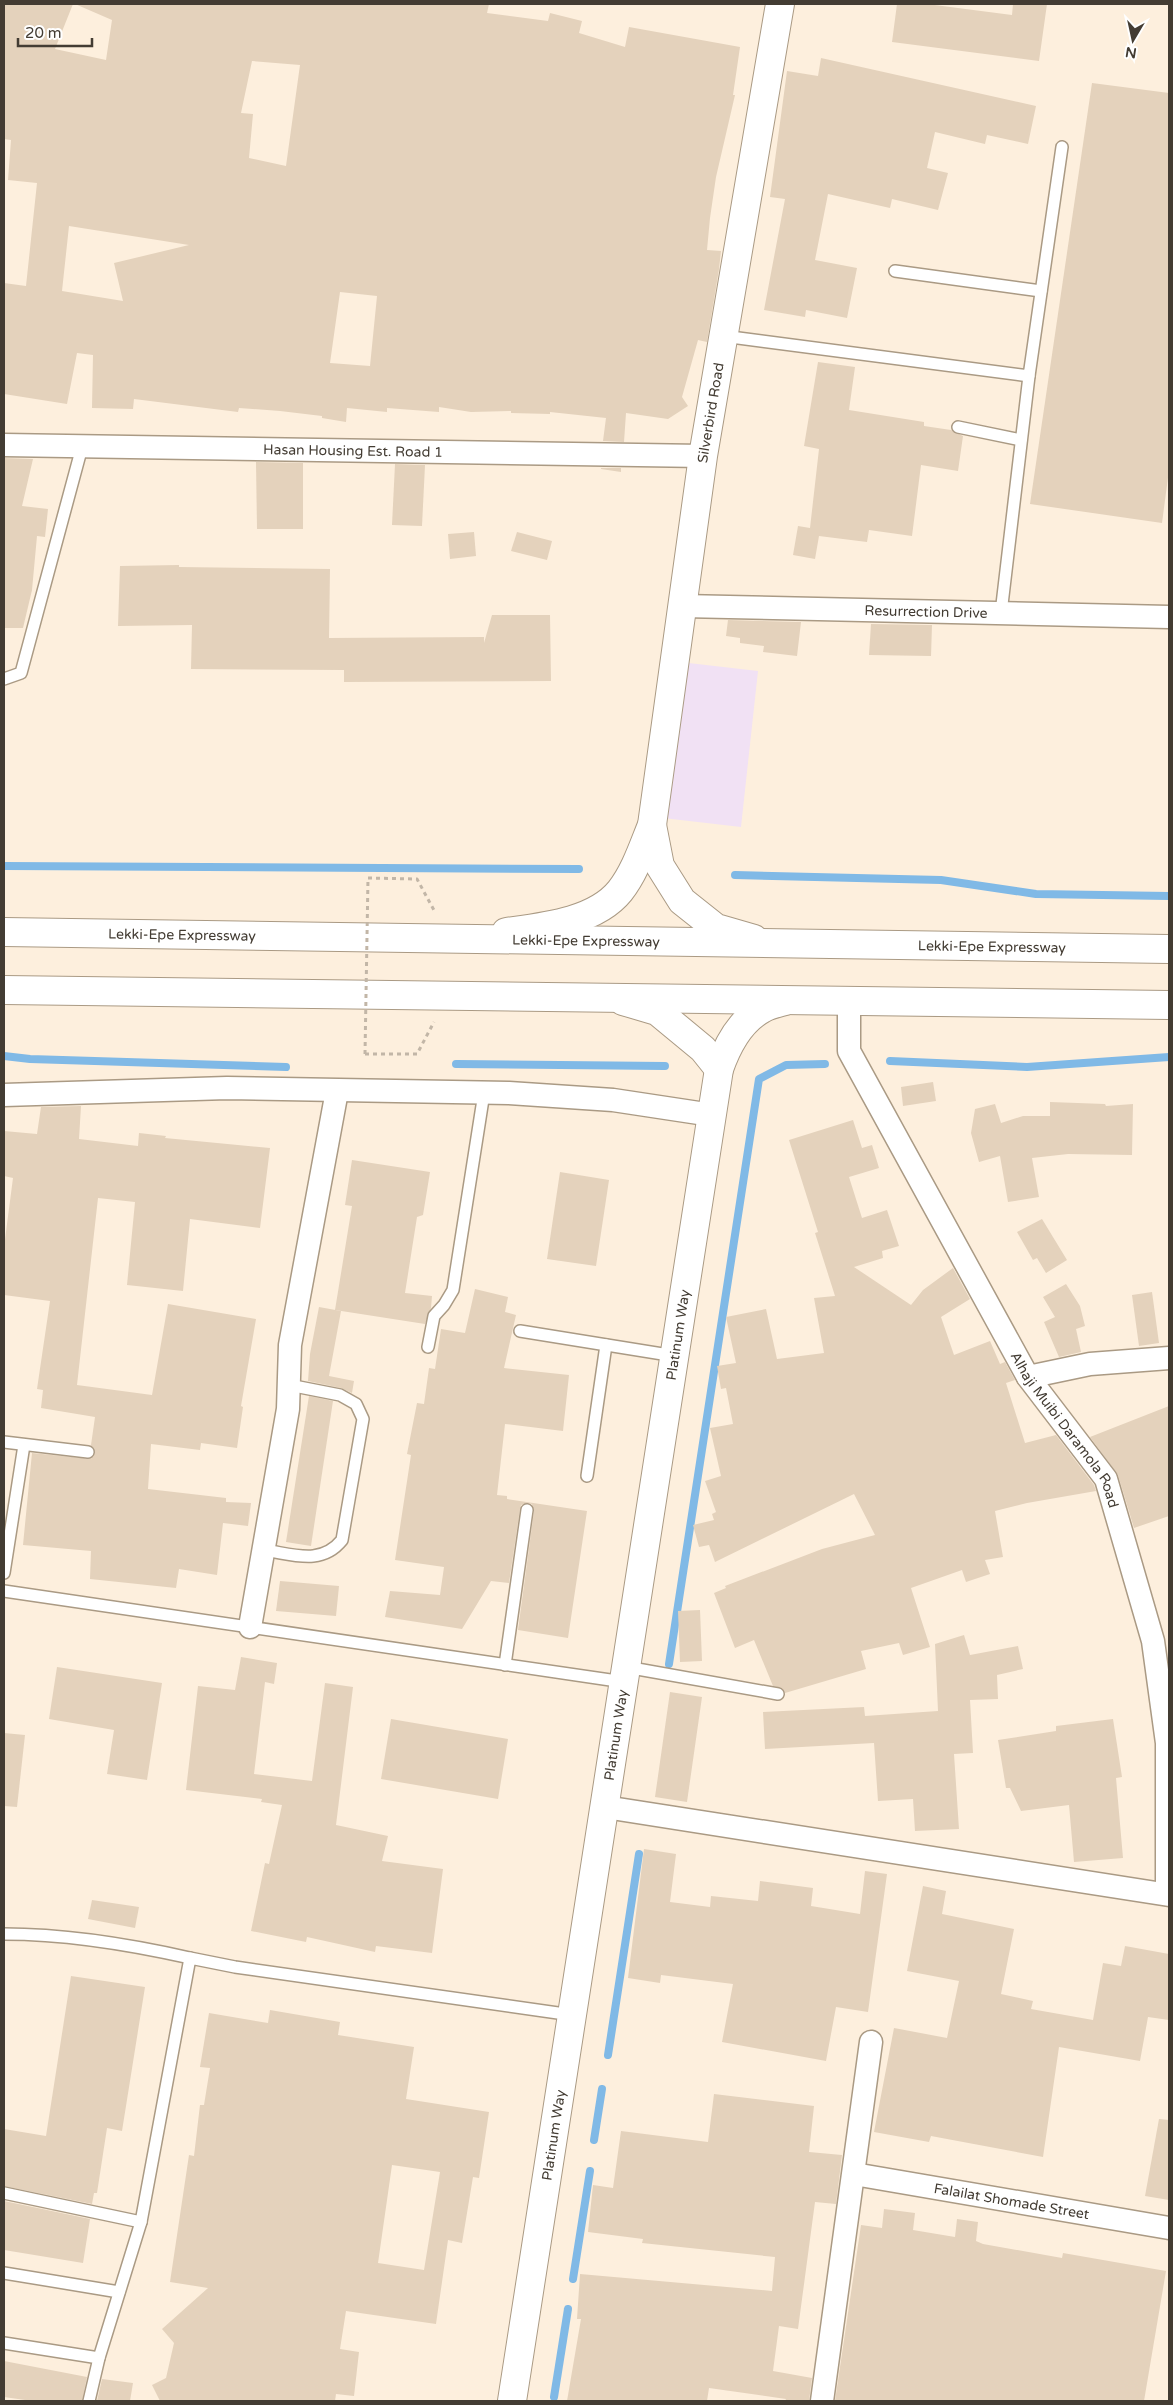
<svg xmlns="http://www.w3.org/2000/svg" width="1173" height="2405" font-family="'Varela Round',sans-serif">
<rect width="100%" height="100%" fill="#fdefdd"/>
<!-- commercial -->
<path fill="#f1e1f4" d="M 680,662 L 758,671 L 741,827 L 663,818 Z"/>
<g fill="none" stroke-linecap="round" stroke-linejoin="round">
<!-- stream -->
<g stroke="#80b9e6" stroke-width="8">
<path d="M 4,866 L 579,869"/>
<path d="M 735,875 L 941,880 L 1036,894 L 1169,896"/>
<path d="M 4,1056 L 30,1059 L 286,1067"/>
<path d="M 890,1061 L 1027,1067 L 1169,1057"/>
<path d="M 456,1064 L 665,1066"/>
<path d="M 669,1664 L 759,1079 L 786,1065 L 825,1064"/>
<path d="M 608,2055 L 639,1854"/>
<path d="M 594,2140 L 602,2089"/>
<path d="M 573,2279 L 590,2171"/>
<path d="M 554,2397 L 568,2309"/>
</g>
</g>
<!-- building -->
<g fill="#e4d2bc" fill-rule="evenodd">
<path d="M 4,4 L 73,4 L 55,49 L 106,60 L 112,20 L 75,4 L 489,4 L 487,13 L 548,21 L 550,13 L 582,21 L 579,33 L 625,47 L 629,27 L 740,47 L 733,95 L 735,95 L 716,177 L 710,218 L 707,250 L 721,251 L 719,269 L 707,342 L 698,340 L 682,397 L 688,406 L 668,419 L 626,413 L 624,442 L 603,441 L 606,418 L 550,412 L 550,414 L 511,413 L 511,411 L 471,412 L 439,407 L 439,412 L 387,408 L 387,412 L 347,408 L 346,422 L 322,418 L 322,416 L 280,411 L 239,408 L 238,412 L 134,399 L 133,409 L 92,408 L 93,355 L 77,353 L 67,404 L 4,394 L 4,283 L 26,286 L 37,183 L 8,180 L 11,140 L 4,139 ZM 252,61 L 300,65 L 286,166 L 249,158 L 253,114 L 241,113 ZM 69,226 L 189,245 L 114,263 L 123,301 L 62,291 ZM 340,292 L 377,296 L 370,366 L 330,363 Z"/>
<path d="M 897,4 L 927,4 L 1012,15 L 1013,4 L 1047,4 L 1039,61 L 892,42 Z"/>
<path d="M 821,58 L 1036,106 L 1028,144 L 987,135 L 985,144 L 935,132 L 927,168 L 948,173 L 938,210 L 892,199 L 890,208 L 828,194 L 815,260 L 857,268 L 847,318 L 806,310 L 805,317 L 764,310 L 785,199 L 770,197 L 787,71 L 818,76 Z"/>
<path d="M 1092,83 L 1169,93 L 1169,470 L 1162,523 L 1030,504 Z"/>
<path d="M 818,362 L 855,367 L 849,410 L 924,422 L 924,426 L 951,430 L 963,436 L 958,471 L 921,465 L 912,536 L 869,530 L 867,542 L 819,536 L 815,559 L 793,555 L 798,526 L 810,528 L 819,449 L 804,446 Z"/>
<path d="M 4,458 L 33,459 L 22,506 L 48,509 L 45,537 L 37,536 L 32,590 L 23,628 L 4,628 Z"/>
<path d="M 256,462 L 303,463 L 303,529 L 257,529 Z"/>
<path d="M 395,464 L 425,465 L 422,526 L 392,525 Z"/>
<path d="M 601,468 L 621,468 L 621,472 L 601,469 Z"/>
<path d="M 474,532 L 476,556 L 450,559 L 448,534 Z"/>
<path d="M 517,532 L 552,541 L 547,560 L 511,551 Z"/>
<path d="M 179,565 L 179,567 L 330,569 L 329,638 L 484,637 L 484,643 L 492,615 L 550,615 L 551,681 L 344,682 L 344,670 L 191,669 L 192,625 L 118,626 L 120,566 Z"/>
<path d="M 728,620 L 801,622 L 797,656 L 763,652 L 764,646 L 740,643 L 740,638 L 726,636 Z"/>
<path d="M 871,624 L 932,625 L 931,656 L 869,655 Z"/>
<path d="M 933,1082 L 936,1101 L 903,1106 L 901,1087 Z"/>
<path d="M 1050,1102 L 1105,1104 L 1106,1106 L 1133,1104 L 1132,1155 L 1068,1154 L 1032,1158 L 1039,1197 L 1008,1202 L 1000,1156 L 979,1162 L 971,1133 L 975,1109 L 995,1104 L 1001,1123 L 1023,1116 L 1050,1116 Z"/>
<path d="M 81,1106 L 79,1139 L 138,1146 L 139,1133 L 166,1136 L 165,1138 L 270,1148 L 260,1228 L 190,1219 L 183,1291 L 127,1285 L 135,1202 L 98,1198 L 77,1385 L 152,1395 L 168,1304 L 256,1319 L 241,1406 L 243,1407 L 237,1448 L 201,1443 L 200,1450 L 151,1444 L 148,1489 L 226,1498 L 226,1502 L 251,1503 L 248,1526 L 223,1523 L 217,1575 L 179,1569 L 176,1588 L 90,1579 L 91,1551 L 23,1545 L 32,1453 L 91,1459 L 95,1452 L 91,1445 L 95,1417 L 41,1408 L 43,1390 L 37,1389 L 50,1301 L 4,1295 L 4,1247 L 13,1178 L 4,1176 L 4,1131 L 37,1134 L 41,1107 Z"/>
<path d="M 853,1120 L 862,1148 L 872,1145 L 879,1168 L 849,1177 L 862,1218 L 887,1210 L 899,1246 L 882,1251 L 883,1258 L 854,1267 L 911,1305 L 923,1290 L 953,1268 L 970,1299 L 941,1317 L 954,1355 L 990,1341 L 1000,1364 L 1005,1362 L 1015,1380 L 1006,1383 L 1025,1443 L 1056,1435 L 1094,1485 L 1096,1491 L 1027,1503 L 995,1511 L 1003,1557 L 985,1560 L 990,1574 L 966,1582 L 962,1570 L 911,1588 L 930,1647 L 903,1655 L 899,1643 L 861,1651 L 866,1669 L 785,1693 L 782,1688 L 773,1686 L 754,1640 L 735,1648 L 714,1593 L 726,1588 L 725,1586 L 822,1549 L 875,1535 L 854,1494 L 715,1562 L 709,1545 L 699,1547 L 693,1525 L 714,1520 L 712,1514 L 716,1512 L 705,1481 L 721,1476 L 710,1428 L 733,1424 L 726,1388 L 721,1389 L 717,1366 L 736,1363 L 726,1317 L 766,1309 L 777,1359 L 824,1353 L 814,1298 L 835,1296 L 815,1233 L 818,1232 L 789,1140 Z"/>
<path d="M 352,1160 L 430,1172 L 423,1215 L 417,1217 L 405,1293 L 432,1296 L 431,1308 L 425,1324 L 335,1310 L 352,1206 L 345,1205 Z"/>
<path d="M 560,1172 L 609,1180 L 596,1266 L 547,1259 Z"/>
<path d="M 1042,1219 L 1067,1260 L 1046,1273 L 1037,1258 L 1033,1260 L 1017,1232 Z"/>
<path d="M 1066,1284 L 1080,1306 L 1085,1326 L 1076,1329 L 1081,1352 L 1059,1357 L 1044,1322 L 1055,1317 L 1043,1297 Z"/>
<path d="M 475,1289 L 508,1297 L 505,1312 L 516,1315 L 504,1368 L 569,1375 L 563,1431 L 505,1424 L 497,1495 L 507,1496 L 507,1499 L 587,1511 L 568,1638 L 518,1630 L 534,1511 L 532,1504 L 528,1503 L 521,1505 L 520,1509 L 509,1583 L 491,1581 L 462,1629 L 385,1617 L 390,1591 L 440,1595 L 444,1567 L 395,1560 L 411,1455 L 407,1454 L 417,1403 L 424,1404 L 429,1368 L 435,1369 L 441,1329 L 465,1333 Z"/>
<path d="M 1152,1292 L 1159,1343 L 1139,1346 L 1132,1295 Z"/>
<path d="M 319,1307 L 341,1311 L 329,1376 L 354,1381 L 352,1393 L 341,1388 L 308,1381 L 310,1354 Z"/>
<path d="M 309,1396 L 333,1401 L 311,1546 L 286,1542 Z"/>
<path d="M 1169,1406 L 1169,1516 L 1134,1528 L 1118,1475 L 1090,1437 Z"/>
<path d="M 280,1581 L 339,1586 L 336,1616 L 276,1611 Z"/>
<path d="M 700,1610 L 702,1661 L 680,1662 L 678,1611 Z"/>
<path d="M 964,1635 L 970,1655 L 1018,1646 L 1023,1669 L 997,1675 L 998,1699 L 970,1700 L 973,1753 L 954,1754 L 959,1829 L 915,1831 L 913,1799 L 878,1801 L 874,1743 L 765,1749 L 763,1712 L 864,1707 L 865,1716 L 938,1711 L 935,1644 Z"/>
<path d="M 241,1657 L 277,1663 L 274,1684 L 265,1682 L 254,1774 L 312,1781 L 325,1683 L 353,1687 L 336,1825 L 388,1836 L 382,1861 L 443,1869 L 432,1953 L 376,1946 L 375,1952 L 307,1937 L 306,1942 L 251,1931 L 265,1863 L 269,1864 L 282,1805 L 261,1802 L 262,1799 L 186,1790 L 198,1686 L 235,1690 Z"/>
<path d="M 57,1667 L 162,1683 L 147,1780 L 107,1774 L 114,1730 L 49,1719 Z"/>
<path d="M 670,1692 L 702,1697 L 687,1802 L 655,1797 Z"/>
<path d="M 391,1719 L 508,1739 L 498,1799 L 381,1779 Z"/>
<path d="M 1113,1719 L 1122,1777 L 1116,1778 L 1123,1858 L 1074,1862 L 1069,1805 L 1021,1811 L 1010,1788 L 1006,1788 L 998,1740 L 1056,1731 L 1056,1726 Z"/>
<path d="M 4,1733 L 25,1735 L 17,1807 L 4,1806 Z"/>
<path d="M 644,1849 L 676,1854 L 670,1902 L 710,1907 L 711,1896 L 758,1901 L 760,1881 L 813,1888 L 811,1906 L 860,1914 L 865,1871 L 887,1874 L 868,2012 L 836,2007 L 826,2061 L 722,2042 L 733,1984 L 661,1975 L 660,1983 L 628,1978 Z"/>
<path d="M 923,1886 L 946,1891 L 942,1914 L 1014,1929 L 1001,1994 L 1033,2001 L 1031,2009 L 1093,2020 L 1103,1963 L 1121,1966 L 1125,1946 L 1169,1954 L 1169,2020 L 1148,2017 L 1140,2061 L 1059,2047 L 1043,2157 L 931,2136 L 929,2142 L 874,2132 L 894,2028 L 947,2038 L 959,1981 L 907,1971 Z"/>
<path d="M 92,1900 L 139,1907 L 135,1928 L 88,1919 Z"/>
<path d="M 71,1976 L 145,1987 L 122,2131 L 107,2128 L 97,2193 L 94,2193 L 92,2204 L 4,2186 L 4,2129 L 46,2136 Z"/>
<path d="M 270,2010 L 340,2022 L 338,2035 L 414,2047 L 406,2099 L 489,2112 L 479,2178 L 473,2177 L 462,2243 L 448,2240 L 436,2324 L 346,2311 L 340,2349 L 359,2352 L 354,2396 L 336,2394 L 335,2401 L 160,2401 L 152,2385 L 166,2378 L 174,2343 L 162,2329 L 208,2288 L 170,2282 L 189,2155 L 194,2156 L 200,2105 L 204,2105 L 210,2068 L 200,2067 L 209,2013 L 268,2023 ZM 392,2165 L 440,2172 L 424,2270 L 378,2263 Z"/>
<path d="M 714,2094 L 814,2106 L 809,2152 L 842,2155 L 836,2204 L 815,2202 L 798,2329 L 779,2326 L 773,2371 L 812,2378 L 809,2401 L 785,2401 L 786,2399 L 709,2388 L 707,2401 L 567,2401 L 581,2319 L 577,2319 L 580,2274 L 772,2291 L 775,2257 L 642,2243 L 643,2239 L 588,2232 L 593,2185 L 613,2188 L 621,2131 L 708,2142 Z"/>
<path d="M 1159,2119 L 1169,2120 L 1169,2200 L 1145,2196 Z"/>
<path d="M 4,2201 L 90,2219 L 83,2263 L 4,2250 Z"/>
<path d="M 884,2209 L 915,2213 L 913,2230 L 955,2237 L 957,2219 L 978,2222 L 976,2241 L 983,2244 L 1062,2258 L 1063,2253 L 1166,2271 L 1144,2401 L 835,2401 L 861,2225 L 882,2228 Z"/>
<path d="M 4,2361 L 87,2377 L 82,2401 L 32,2401 L 4,2397 Z"/>
<path d="M 102,2379 L 133,2383 L 130,2401 L 97,2401 Z"/>
</g>
<g fill="none" stroke-linecap="round" stroke-linejoin="round">
<!-- service casing -->
<g stroke="#aa9a84" stroke-width="14">
<g id="service">
<path d="M 895,271 L 1041,291"/>
<path d="M 723,336 L 1029,376 L 1062,147"/>
<path d="M 958,427 L 1021,440"/>
<path d="M 1001,613 L 1029,376"/>
<path d="M 4,679 L 21,673 L 82,447"/>
<path d="M 520,1331 L 675,1356"/>
<path d="M 428,1347 L 434,1316 L 444,1305 L 453,1290 L 484,1093"/>
<path d="M 4,1442 L 88,1452"/>
<path d="M 587,1476 L 606,1345"/>
<path d="M 263,1550 C 293,1554 321,1566 342,1540 L 363,1419 L 356,1404 L 340,1395 L 289,1385"/>
<path d="M 4,1573 L 24,1445"/>
<path d="M 4,1591 L 624,1682"/>
<path d="M 505,1665 L 527,1510"/>
<path d="M 626,1667 L 778,1694"/>
<path d="M 4,1934 C 67,1934 128,1944 190,1958"/>
<path d="M 4,2193 L 141,2222"/>
<path d="M 4,2273 L 119,2292"/>
<path d="M 4,2343 L 99,2358"/>
<path d="M 89,2401 L 99,2358 L 141,2222 L 190,1958 L 235,1967 L 572,2015"/>
</g>
</g>
<!-- minor casing -->
<g stroke="#aa9a84" stroke-width="25">
<g id="minor">
<path id="s1" d="M 4,445 L 703,456"/>
<path id="s2" d="M 682,606 L 1169,617"/>
<path id="s3" d="M 849,1002 L 849,1051 L 1028,1377 L 1106,1479 L 1153,1641 L 1167,1743 L 1167,1894"/>
<path d="M 4,1095 L 227,1088 L 509,1093 L 613,1100 L 712,1115"/>
<path d="M 1028,1377 L 1090,1364 L 1169,1358"/>
<path d="M 250,1627 L 288,1409 L 290,1345 L 337,1091"/>
<path d="M 605,1807 L 1169,1895"/>
<path id="s4" d="M 854,2174 L 1169,2228"/>
<path d="M 822,2401 L 871,2042"/>
</g>
</g>
<!-- tertiary casing -->
<g stroke="#aa9a84" stroke-width="30">
<g id="tertiary">
<path d="M 652,825 L 660,866 L 682,901 L 716,928 L 754,939"/>
<path id="s5" d="M 506,932 C 543,927 595,922 620,891 C 635,872 643,847 652,825 L 703,456 L 780,4"/>
<path d="M 623,1001 L 657,1011 L 703,1049 L 719,1069"/>
<path id="s6" d="M 512,2401 L 719,1069 C 727,1046 740,1021 762,1009 C 768,1005 778,1003 785,1001"/>
</g>
</g>
<!-- trunk casing -->
<g stroke="#aa9a84" stroke-width="30">
<g id="trunk">
<path id="s7" d="M 4,932 L 1169,949"/>
<path d="M 4,990 L 1169,1005"/>
</g>
</g>
<!-- path -->
<g stroke="#c2b6a7" stroke-width="3" stroke-dasharray="4 4" stroke-linecap="butt">
<path d="M 368,878 L 417,879 L 435,912"/>
<path d="M 365,1054 L 417,1054 L 434,1022"/>
</g>
<!-- service -->
<use href="#service" stroke="#fff" stroke-width="11"/>
<!-- minor -->
<use href="#minor" stroke="#fff" stroke-width="22"/>
<!-- tertiary -->
<use href="#tertiary" stroke="#fff" stroke-width="28"/>
<!-- trunk -->
<use href="#trunk" stroke="#fff" stroke-width="28"/>
<!-- path-bridge -->
<path stroke="#c2b6a7" stroke-width="3" stroke-dasharray="4 4" stroke-linecap="butt" d="M 365,1054 L 368,878"/>
</g>
<g text-anchor="middle" dominant-baseline="central" stroke-width="5" stroke-linejoin="round" paint-order="stroke">
<!-- street labels -->
<g font-size="14" fill="#433c33" stroke="#fff">
<text stroke="none"><textPath href="#s5" startOffset="614">Silverbird Road</textPath></text>
<text stroke="none"><textPath href="#s1" startOffset="349">Hasan Housing Est. Road 1</textPath></text>
<text stroke="none"><textPath href="#s2" startOffset="244">Resurrection Drive</textPath></text>
<text stroke="none"><textPath href="#s7" startOffset="178">Lekki-Epe Expressway</textPath></text>
<text stroke="none"><textPath href="#s7" startOffset="582">Lekki-Epe Expressway</textPath></text>
<text stroke="none"><textPath href="#s7" startOffset="988">Lekki-Epe Expressway</textPath></text>
<text stroke="none"><textPath href="#s6" startOffset="1079">Platinum Way</textPath></text>
<text stroke="none"><textPath href="#s3" startOffset="486">Alhaji Muibi Daramola Road</textPath></text>
<text stroke="none"><textPath href="#s6" startOffset="674">Platinum Way</textPath></text>
<text stroke="none"><textPath href="#s6" startOffset="269">Platinum Way</textPath></text>
<text stroke="none"><textPath href="#s4" startOffset="160">Falailat Shomade Street</textPath></text>
</g>
</g>
<!-- border -->
<rect width="1173" height="2405" fill="none" stroke="#433c33" stroke-width="10"/>
<!-- north arrow -->
<g transform="translate(1133 40) rotate(189)" stroke="#ffffff" stroke-width="4" paint-order="stroke">
<path d="M0-4L9 19L0 12L-9 19Z" fill="#433c33"/>
<text y="-8" font-size="14" font-weight="bold" text-anchor="middle" fill="#433c33">N</text>
</g>
<!-- scale -->
<path d="M18 38v8h74v-8" fill="none" stroke="#433c33" stroke-width="2.5"/>
<text x="25" y="38" font-size="15" fill="#433c33" stroke="#ffffff" stroke-width="4" paint-order="stroke">20 m</text>
</svg>
